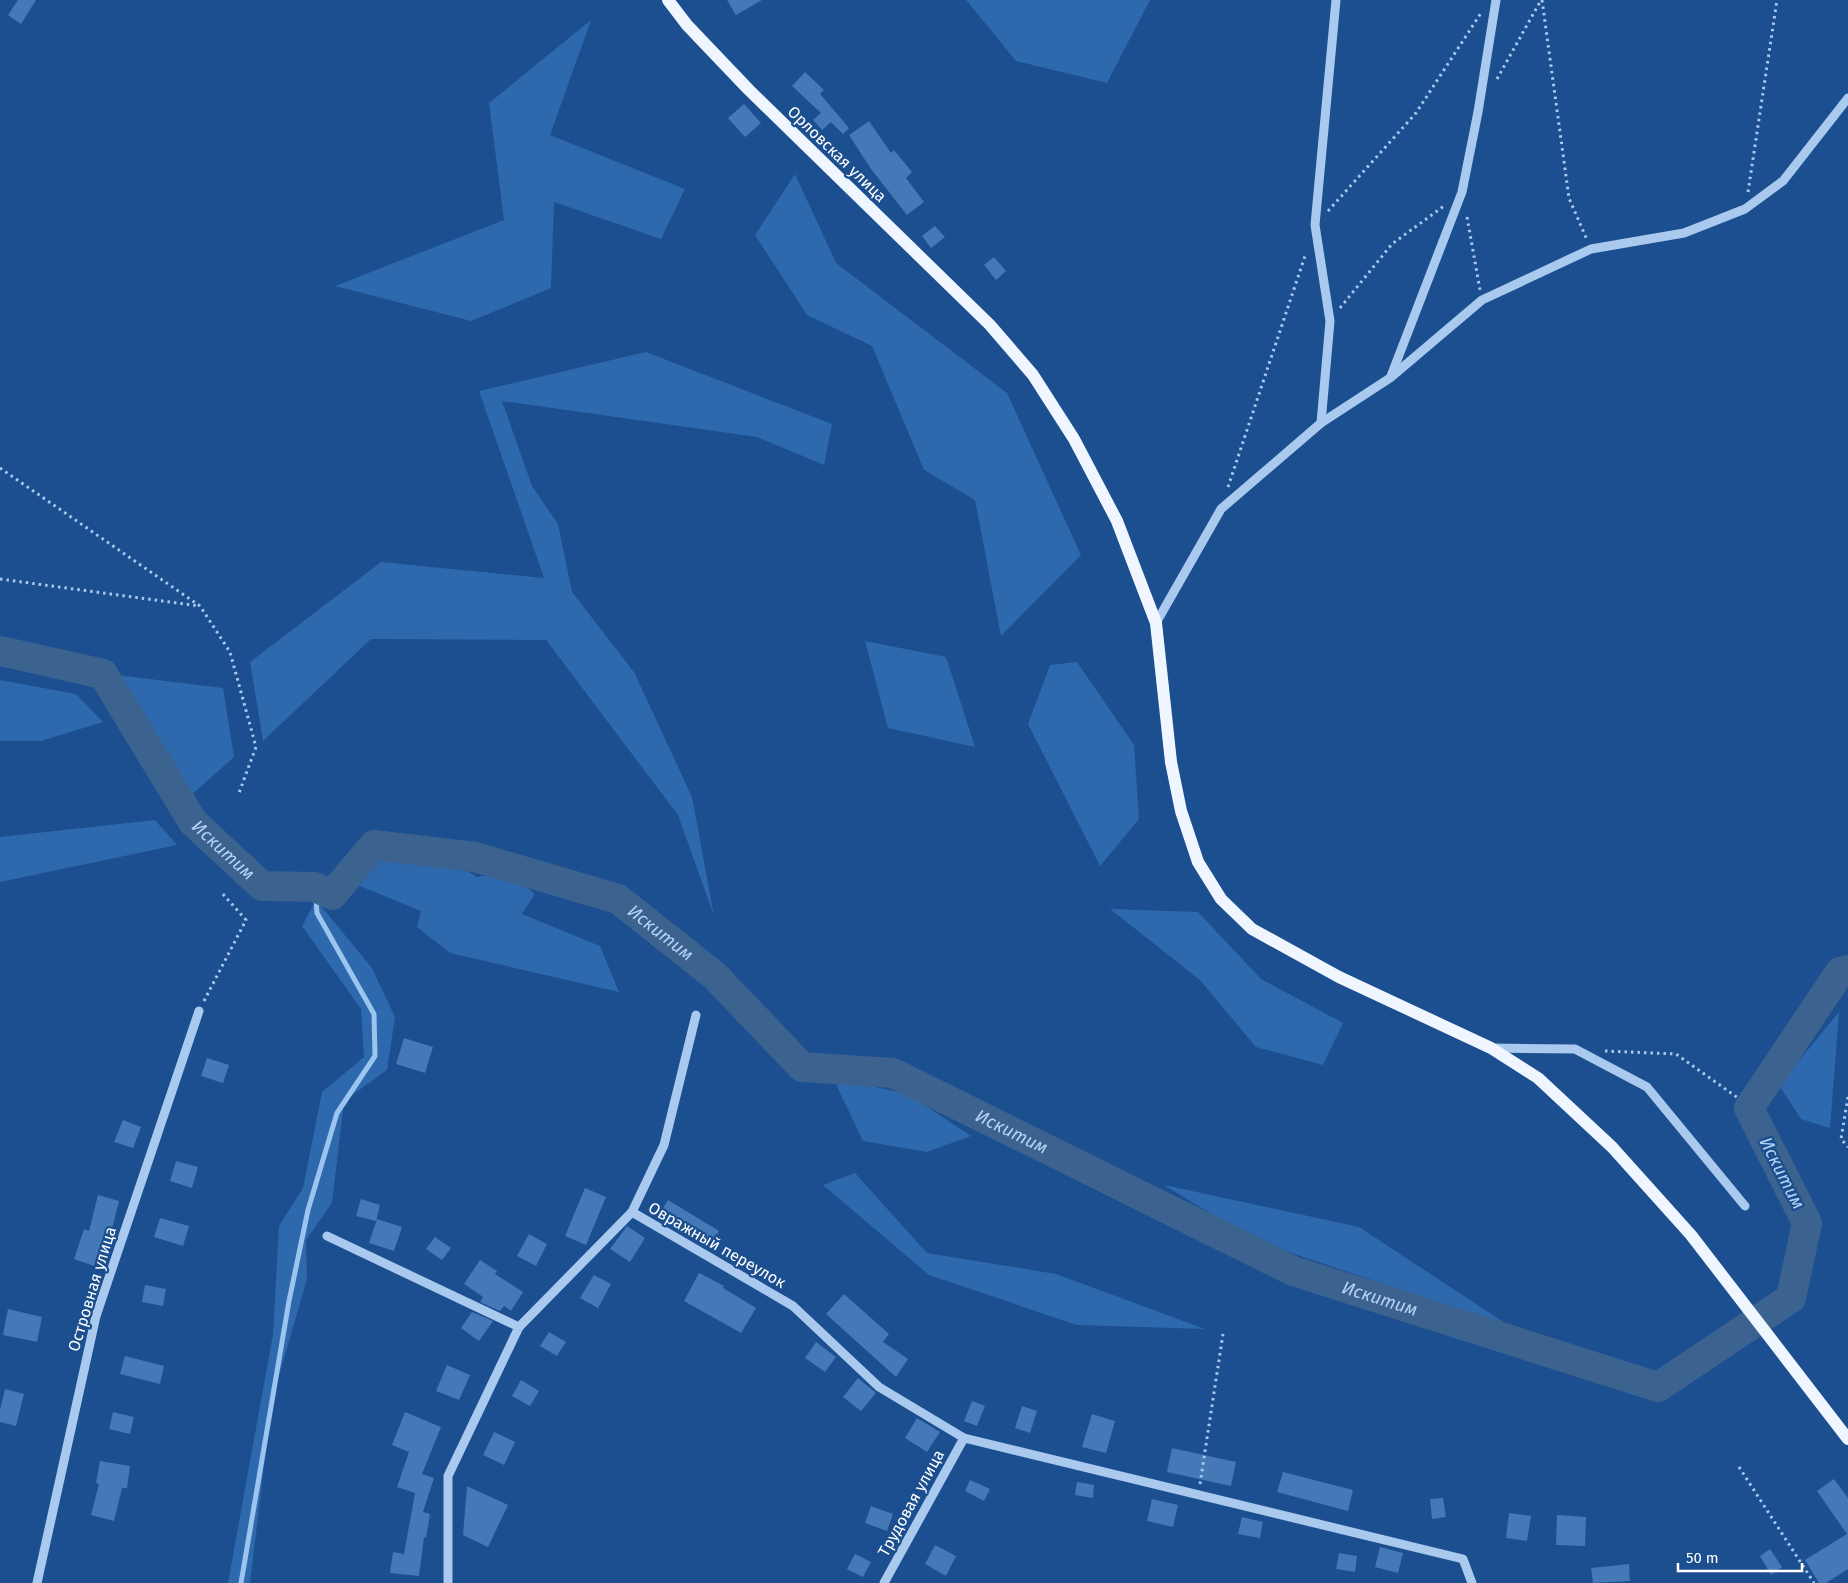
<svg xmlns="http://www.w3.org/2000/svg" width="1848" height="1583" font-family="'Fira Sans',sans-serif">
<rect width="100%" height="100%" fill="#1b4f8f"/>
<!-- green -->
<g fill="#2e69ad">
<path d="M 966,0 L 1150,0 L 1107,83 L 1016,61 Z"/>
<path d="M 591,20 L 550,135 L 685,189 L 661,239 L 554,202 L 551,288 L 471,321 L 335,286 L 504,220 L 489,103 Z"/>
<path d="M 795,174 L 836,263 L 1007,393 L 1081,555 L 1001,636 L 975,500 L 924,470 L 872,346 L 807,315 L 755,235 Z"/>
<path d="M 646,352 L 832,424 L 824,465 L 757,437 L 502,401 L 532,486 L 558,524 L 572,592 L 634,672 L 692,797 L 714,916 L 678,815 L 546,640 L 371,639 L 263,741 L 250,662 L 381,562 L 544,578 L 479,391 Z"/>
<path d="M 865,641 L 946,657 L 975,747 L 888,728 Z"/>
<path d="M 1077,662 L 1134,745 L 1139,819 L 1100,866 L 1028,724 L 1050,665 Z"/>
<path d="M 117,675 L 223,688 L 234,757 L 188,798 Z"/>
<path d="M 0,680 L 76,694 L 103,722 L 41,741 L 0,741 Z"/>
<path d="M 155,820 L 177,845 L 0,882 L 0,837 Z"/>
<path d="M 381,856 L 450,861 L 477,877 L 508,872 L 535,894 L 522,914 L 600,946 L 619,992 L 450,953 L 417,927 L 421,911 L 355,884 Z"/>
<path d="M 316,900 L 372,968 L 395,1017 L 387,1070 L 344,1101 L 332,1203 L 306,1240 L 307,1279 L 272,1400 L 250,1583 L 228,1583 L 273,1334 L 279,1226 L 303,1188 L 322,1092 L 364,1057 L 361,1009 L 302,926 Z"/>
<path d="M 1110,909 L 1198,912 L 1261,979 L 1343,1023 L 1323,1065 L 1256,1047 L 1200,980 Z"/>
<path d="M 1839,1012 L 1830,1128 L 1801,1119 L 1779,1085 Z"/>
<path d="M 833,1078 L 908,1094 L 971,1136 L 927,1152 L 863,1141 Z"/>
<path d="M 855,1173 L 927,1253 L 1056,1274 L 1205,1329 L 1077,1325 L 929,1275 L 823,1185 Z"/>
<path d="M 1164,1185 L 1359,1227 L 1511,1327 L 1256,1241 Z"/>
</g>
<g fill="none" stroke-linecap="round" stroke-linejoin="round">
<!-- stream -->
<path stroke="#9cc4f0" stroke-width="5" d="M 241,1583 L 289,1301 L 308,1210 L 337,1113 L 375,1056 L 374,1014 L 317,913 L 315,887"/>
<!-- river -->
<path stroke="#3c6290" stroke-width="30" id="s1" d="M 0,651 L 103,674 L 193,822 L 262,886 L 315,887 L 332,895 L 374,845 L 475,857 L 618,899 L 715,976 L 802,1067 L 893,1073 L 1293,1271 L 1658,1387 L 1791,1298 L 1807,1223 L 1749,1108 L 1840,972 L 1848,970"/>
</g>
<!-- building -->
<g fill="#4478b7">
<path d="M 18,0 L 36,0 L 21,24 L 8,15 Z"/>
<path d="M 727,0 L 762,0 L 736,15 Z"/>
<path d="M 805,72 L 824,90 L 820,94 L 849,128 L 843,134 L 831,122 L 822,130 L 813,120 L 821,113 L 792,86 Z"/>
<path d="M 744,104 L 761,123 L 745,137 L 728,118 Z"/>
<path d="M 869,121 L 891,153 L 894,150 L 912,172 L 906,178 L 924,202 L 907,215 L 871,169 L 849,135 Z"/>
<path d="M 935,226 L 945,237 L 931,248 L 922,236 Z"/>
<path d="M 994,257 L 1006,271 L 996,280 L 984,265 Z"/>
<path d="M 404,1038 L 433,1047 L 425,1073 L 396,1064 Z"/>
<path d="M 207,1058 L 229,1065 L 223,1083 L 201,1076 Z"/>
<path d="M 123,1120 L 141,1127 L 133,1148 L 114,1142 Z"/>
<path d="M 176,1161 L 198,1167 L 192,1188 L 170,1181 Z"/>
<path d="M 585,1188 L 606,1197 L 586,1245 L 565,1236 Z"/>
<path d="M 98,1195 L 119,1201 L 112,1229 L 107,1228 L 94,1266 L 74,1259 L 84,1229 L 89,1231 Z"/>
<path d="M 361,1199 L 380,1205 L 376,1221 L 356,1216 Z"/>
<path d="M 668,1200 L 719,1231 L 711,1244 L 660,1213 Z"/>
<path d="M 160,1218 L 189,1226 L 183,1246 L 154,1237 Z"/>
<path d="M 377,1219 L 402,1227 L 394,1251 L 369,1243 Z"/>
<path d="M 627,1226 L 645,1238 L 630,1262 L 610,1249 Z"/>
<path d="M 529,1234 L 547,1244 L 536,1266 L 517,1256 Z"/>
<path d="M 435,1237 L 451,1248 L 442,1260 L 426,1249 Z"/>
<path d="M 480,1260 L 497,1271 L 495,1274 L 523,1292 L 511,1311 L 504,1306 L 500,1311 L 480,1302 L 483,1297 L 464,1284 Z"/>
<path d="M 699,1273 L 724,1286 L 723,1288 L 756,1308 L 741,1333 L 684,1301 Z"/>
<path d="M 594,1275 L 611,1284 L 598,1308 L 580,1298 Z"/>
<path d="M 145,1285 L 166,1289 L 163,1306 L 142,1302 Z"/>
<path d="M 844,1294 L 889,1334 L 883,1342 L 908,1359 L 896,1377 L 826,1314 Z"/>
<path d="M 8,1309 L 42,1317 L 37,1342 L 3,1335 Z"/>
<path d="M 472,1312 L 493,1321 L 479,1341 L 461,1328 Z"/>
<path d="M 549,1332 L 566,1342 L 557,1356 L 540,1346 Z"/>
<path d="M 816,1342 L 836,1357 L 825,1372 L 805,1358 Z"/>
<path d="M 125,1356 L 164,1366 L 160,1384 L 120,1374 Z"/>
<path d="M 447,1365 L 470,1375 L 459,1400 L 436,1391 Z"/>
<path d="M 858,1378 L 876,1393 L 861,1411 L 843,1397 Z"/>
<path d="M 521,1380 L 539,1391 L 530,1406 L 512,1396 Z"/>
<path d="M 5,1389 L 24,1394 L 16,1426 L 0,1422 L 0,1410 Z"/>
<path d="M 972,1401 L 985,1406 L 977,1426 L 964,1421 Z"/>
<path d="M 1022,1406 L 1037,1411 L 1030,1433 L 1015,1428 Z"/>
<path d="M 113,1412 L 134,1417 L 130,1434 L 109,1429 Z"/>
<path d="M 405,1412 L 441,1427 L 422,1474 L 434,1478 L 423,1512 L 430,1514 L 426,1538 L 424,1537 L 419,1576 L 390,1573 L 393,1552 L 404,1554 L 415,1493 L 397,1487 L 409,1452 L 392,1445 Z"/>
<path d="M 1092,1414 L 1115,1421 L 1106,1453 L 1082,1447 Z"/>
<path d="M 917,1418 L 940,1432 L 927,1452 L 905,1438 Z"/>
<path d="M 494,1432 L 515,1442 L 504,1465 L 483,1455 Z"/>
<path d="M 1172,1448 L 1236,1462 L 1231,1486 L 1167,1472 Z"/>
<path d="M 100,1461 L 130,1466 L 127,1488 L 122,1488 L 114,1521 L 91,1515 L 99,1484 L 96,1483 Z"/>
<path d="M 1283,1472 L 1353,1490 L 1348,1511 L 1277,1492 Z"/>
<path d="M 1834,1479 L 1848,1498 L 1848,1569 L 1826,1583 L 1819,1583 L 1805,1560 L 1847,1534 L 1817,1491 Z"/>
<path d="M 970,1480 L 990,1489 L 984,1501 L 965,1491 Z"/>
<path d="M 1077,1482 L 1094,1485 L 1093,1498 L 1075,1495 Z"/>
<path d="M 467,1486 L 508,1505 L 488,1547 L 463,1535 Z"/>
<path d="M 1443,1498 L 1446,1517 L 1432,1519 L 1430,1499 Z"/>
<path d="M 1152,1499 L 1178,1505 L 1173,1527 L 1147,1521 Z"/>
<path d="M 871,1506 L 893,1514 L 887,1531 L 865,1523 Z"/>
<path d="M 1509,1513 L 1531,1516 L 1527,1541 L 1506,1538 Z"/>
<path d="M 1557,1515 L 1586,1517 L 1585,1546 L 1556,1545 Z"/>
<path d="M 1242,1517 L 1263,1522 L 1260,1538 L 1238,1534 Z"/>
<path d="M 935,1545 L 956,1556 L 946,1576 L 925,1564 Z"/>
<path d="M 1380,1547 L 1403,1553 L 1398,1573 L 1375,1567 Z"/>
<path d="M 1770,1549 L 1782,1567 L 1771,1575 L 1760,1556 Z"/>
<path d="M 1339,1553 L 1357,1556 L 1355,1572 L 1336,1569 Z"/>
<path d="M 855,1554 L 871,1562 L 863,1577 L 847,1569 Z"/>
<path d="M 1629,1564 L 1630,1581 L 1593,1583 L 1591,1568 Z"/>
</g>
<g fill="none" stroke-linecap="round" stroke-linejoin="round">
<!-- path -->
<g stroke="#a9c9ee" stroke-width="3" stroke-dasharray="2.5 4" stroke-linecap="butt">
<path d="M 1542,0 L 1569,198 L 1587,240"/>
<path d="M 1497,79 L 1541,0"/>
<path d="M 1748,192 L 1777,0"/>
<path d="M 1328,211 L 1416,113 L 1481,13"/>
<path d="M 1467,217 L 1480,290"/>
<path d="M 1340,308 L 1392,244 L 1444,206"/>
<path d="M 0,468 L 200,606 L 230,652 L 256,747 L 239,793"/>
<path d="M 1228,487 L 1306,253"/>
<path d="M 0,579 L 199,606"/>
<path d="M 204,1001 L 246,920 L 222,893"/>
<path d="M 1605,1051 L 1676,1054 L 1738,1098"/>
<path d="M 1848,1097 L 1841,1139 L 1848,1147"/>
<path d="M 1739,1467 L 1814,1583"/>
<path d="M 1200,1484 L 1223,1334"/>
</g>
<!-- minor -->
<g stroke="#a9c9ee" stroke-width="9">
<path d="M 1391,376 L 1462,192 L 1478,112 L 1496,0"/>
<path d="M 1321,423 L 1330,321 L 1315,225 L 1336,0"/>
<path d="M 1156,623 L 1221,509 L 1321,423 L 1390,378 L 1482,300 L 1591,249 L 1684,233 L 1745,209 L 1783,181 L 1848,98"/>
<path d="M 1491,1048 L 1575,1049 L 1647,1087 L 1745,1206"/>
<path d="M 632,1212 L 664,1145 L 696,1015"/>
<path d="M 327,1236 L 519,1327"/>
<path d="M 37,1583 L 96,1316 L 199,1011"/>
<path d="M 448,1583 L 448,1476 L 519,1327 L 632,1212 L 793,1306 L 879,1387 L 964,1438 L 1463,1559 L 1472,1583"/>
<path d="M 884,1583 L 964,1438"/>
</g>
<!-- major -->
<path stroke="#f0f6ff" stroke-width="12" d="M 668,0 L 687,25 L 749,90 L 990,325 L 1033,375 L 1074,439 L 1117,521 L 1156,623 L 1171,762 L 1181,811 L 1198,862 L 1221,899 L 1252,929 L 1339,977 L 1491,1048 L 1538,1078 L 1612,1147 L 1691,1235 L 1848,1439"/>
</g>
<g text-anchor="middle" dominant-baseline="central" stroke-width="4.5" stroke-linejoin="round" paint-order="stroke">
<!-- street labels -->
<g font-size="16" fill="#fff" stroke="#1b4f8f">
<text transform="translate(837 154) rotate(44)">Орловская улица</text>
<text transform="translate(717 1245) rotate(30)">Овражный переулок</text>
<text transform="translate(92 1289) rotate(-73)">Островная улица</text>
<text transform="translate(911 1503) rotate(-61)">Трудовая улица</text>
</g>
<!-- water labels -->
<g font-size="18" font-style="italic" fill="#b5d3f5" stroke="#1b4f8f">
<text stroke="none"><textPath href="#s1" startOffset="320">Искитим</textPath></text>
<text stroke="none"><textPath href="#s1" startOffset="815">Искитим</textPath></text>
<text stroke="none"><textPath href="#s1" startOffset="1234">Искитим</textPath></text>
<text transform="translate(1782 1173) rotate(63)">Искитим</text>
<text stroke="none"><textPath href="#s1" startOffset="1639">Искитим</textPath></text>
</g>
</g>
<!-- scale -->
<path d="M1678 1563v8h124v-8" fill="none" stroke="#ffffff" stroke-width="2.5"/>
<text x="1686" y="1563" font-size="15" fill="#ffffff" stroke="#1b4f8f" stroke-width="4" paint-order="stroke">50 m</text>
</svg>
